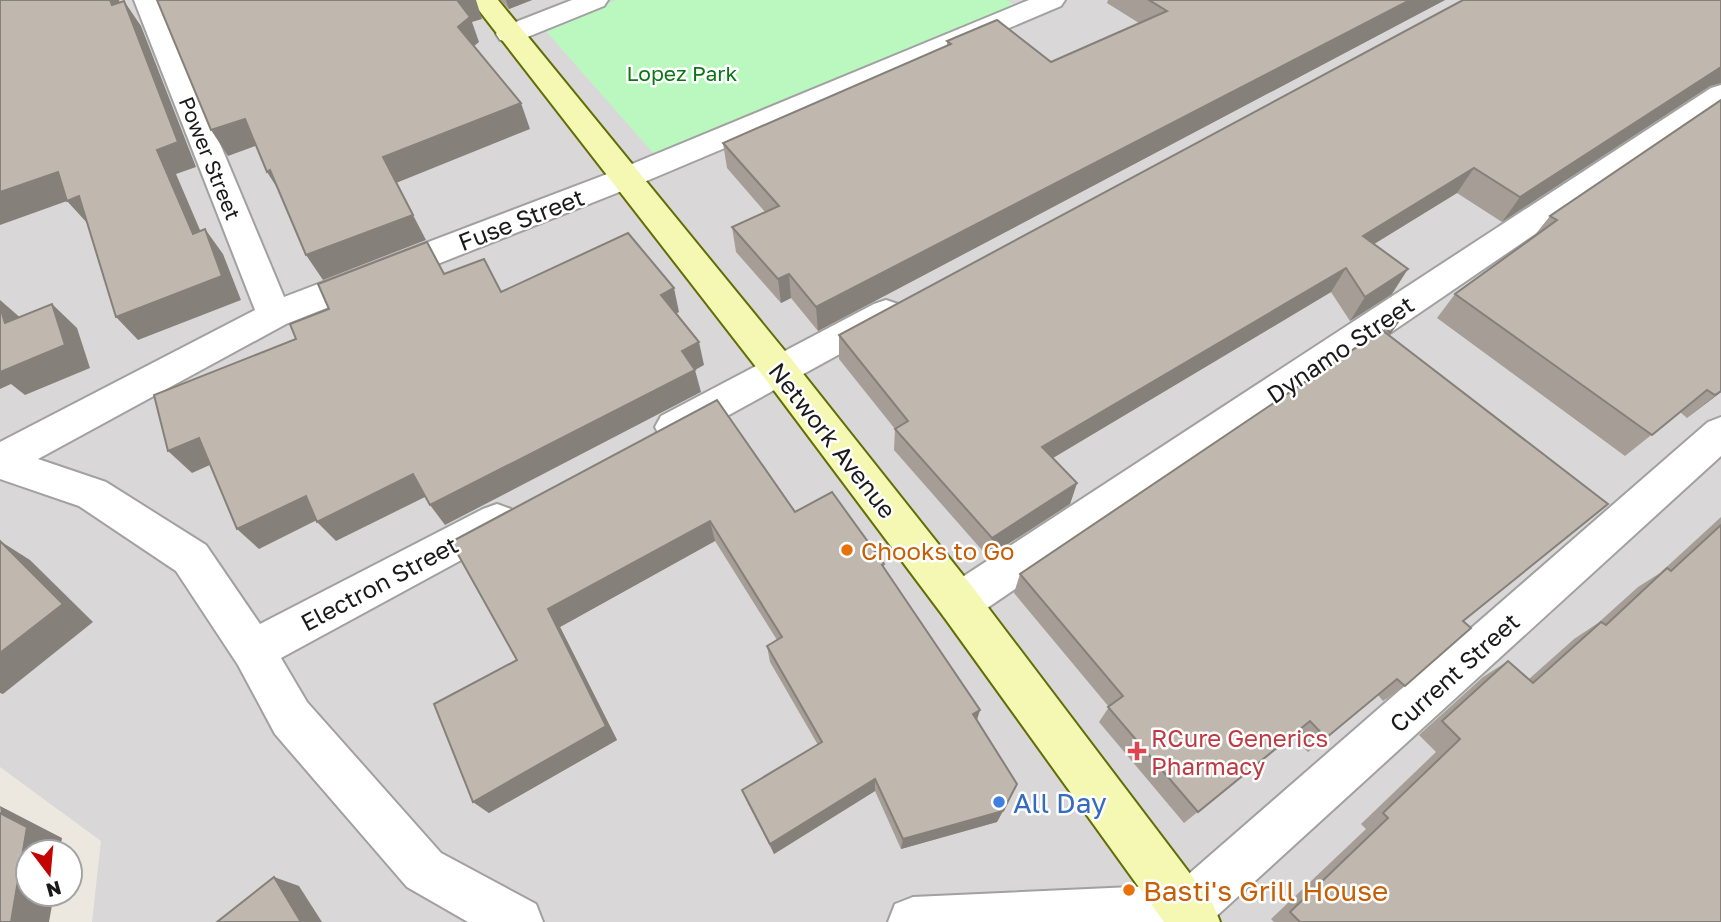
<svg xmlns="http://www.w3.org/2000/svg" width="1721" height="922" font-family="'Golos Text',sans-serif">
<rect width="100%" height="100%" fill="#ece8e0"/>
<!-- residential -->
<path fill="#d9d7d7" d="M 0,0 L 1721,0 L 1721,922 L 92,922 L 101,841 L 0,767 Z"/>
<!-- park -->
<path fill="#bbf8c0" d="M 616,0 L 1007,0 L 1022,11 L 662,163 L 544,29 Z"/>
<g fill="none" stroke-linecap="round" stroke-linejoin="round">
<!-- street casing -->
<g stroke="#a1a1a1" stroke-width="4">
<g id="street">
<path d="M 134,0 L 160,0 L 284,297 L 615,171 L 1029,0 L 1065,0 L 1061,6 L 637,185 L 286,324 L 38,459 L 106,482 L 206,545 L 260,624 L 483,509 L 497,504 L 511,509 L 517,521 L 511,533 L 281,658 L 307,702 L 441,853 L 536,904 L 543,922 L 468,922 L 407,887 L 275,734 L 238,665 L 176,571 L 79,506 L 0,479 L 0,442 L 255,310 Z"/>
<path d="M 572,0 L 608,0 L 604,6 L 520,40 L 510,42 L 500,40 L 496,34 L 500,28 Z"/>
<path d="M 1721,85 L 1721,107 L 974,617 L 959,622 L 944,617 L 938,603 L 944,589 L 1711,88 Z"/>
<path d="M 886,300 L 898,304 L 903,313 L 898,322 L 687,438 L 674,442 L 661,438 L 655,427 L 661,416 L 874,304 Z"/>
<path d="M 1721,417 L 1721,456 L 1210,922 L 888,922 L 895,904 L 913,897 L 1176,885 L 1708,422 Z"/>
</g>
</g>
<!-- secondary casing -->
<g stroke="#616d06" stroke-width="4">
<path id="secondary" d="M 471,0 L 498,0 L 793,361 L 974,589 L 1213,904 L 1220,922 L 1164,922 L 944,617 L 767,381 Z"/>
</g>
<!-- street -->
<use href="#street" fill="#fff" fill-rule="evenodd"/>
<!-- secondary -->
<use href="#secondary" fill="#f4f8b2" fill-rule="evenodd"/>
</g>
<!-- wall -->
<g fill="#a59d96">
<path d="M 500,0 L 532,0 L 509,9 Z"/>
<path d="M 1108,0 L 1445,0 L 818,331 L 791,298 L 781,303 L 736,252 L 732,227 L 765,212 L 727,168 L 723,143 L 947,46 L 947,41 L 1051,62 L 1139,23 L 1107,3 Z"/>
<path d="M 1721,0 L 1721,83 L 1710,86 L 1502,222 L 1457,193 L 1374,244 L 1392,294 L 1350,321 L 1331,292 L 1053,458 L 1077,483 L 1070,504 L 988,557 L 894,450 L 895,429 L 839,359 L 839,335 Z"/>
<path d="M 1721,100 L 1721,392 L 1687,418 L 1680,412 L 1625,456 L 1437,318 L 1455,294 L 1534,236 L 1550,216 Z"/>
<path d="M 1403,315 L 1389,335 L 1463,621 L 1405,686 L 1383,701 L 1378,695 L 1326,738 L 1308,752 L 1292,736 L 1184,823 L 1099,722 L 1109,707 L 1014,593 L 1020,574 L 1383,331 L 1386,327 Z"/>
<path d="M 795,512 L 884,564 L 884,568 L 980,710 L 977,720 L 1017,784 L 997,822 L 901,849 L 875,791 L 774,854 L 747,802 L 742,790 L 818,745 L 770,662 L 767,646 L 777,640 L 715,541 L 560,627 L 617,740 L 489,813 L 473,802 L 517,660 L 451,542 Z"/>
<path d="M 1721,517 L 1721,922 L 1274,922 L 1271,919 L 1366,829 L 1361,824 L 1436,752 L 1419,735 L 1483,677 L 1508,661 L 1529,679 L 1574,639 L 1598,623 L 1638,587 L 1660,573 Z"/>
</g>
<!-- shaded-wall -->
<g fill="#86807a">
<path d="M 110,0 L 119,0 L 129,30 L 112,5 Z"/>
<path d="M 456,0 L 476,0 L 482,19 L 472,22 L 479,42 L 467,52 L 458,27 Z"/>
<path d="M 506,0 L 532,0 L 509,9 Z"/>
<path d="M 1410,0 L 1445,0 L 818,331 L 816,307 Z"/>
<path d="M 124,1 L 141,26 L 196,167 L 176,174 L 212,258 L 193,234 L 157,150 Z"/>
<path d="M 1721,67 L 1721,83 L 1710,86 L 1502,222 L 1520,197 Z"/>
<path d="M 521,103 L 530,129 L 396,183 L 383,157 Z"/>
<path d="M 245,119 L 261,144 L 228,156 L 211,130 Z"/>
<path d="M 1474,168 L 1457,193 L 1348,260 L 1363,236 Z"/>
<path d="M 270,170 L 283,197 L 267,172 Z"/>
<path d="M 58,172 L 101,221 L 89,225 L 67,201 L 0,225 L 0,192 Z"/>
<path d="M 413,215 L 426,240 L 323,280 L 306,255 Z"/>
<path d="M 205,229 L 223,254 L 241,300 L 138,340 L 116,317 Z"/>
<path d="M 1346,268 L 1331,292 L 1036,468 L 1042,447 Z"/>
<path d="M 1408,269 L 1392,294 L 1350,321 L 1365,297 Z"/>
<path d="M 789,274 L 791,298 L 781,303 L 778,279 Z"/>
<path d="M 674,288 L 679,312 L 667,319 L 661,295 Z"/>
<path d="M 0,298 L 0,300 L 23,320 L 31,346 L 0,321 Z"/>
<path d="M 52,304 L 77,328 L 90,368 L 25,395 L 11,384 L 0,389 L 0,363 Z"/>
<path d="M 699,342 L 704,365 L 688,374 L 682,351 Z"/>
<path d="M 695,370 L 701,392 L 445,525 L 430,505 Z"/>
<path d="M 1721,391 L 1721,392 L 1687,418 Z"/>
<path d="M 199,438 L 221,460 L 192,473 L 168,451 Z"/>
<path d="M 413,474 L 429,495 L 336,541 L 317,522 Z"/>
<path d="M 1077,483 L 1070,504 L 988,557 L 992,538 Z"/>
<path d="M 306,496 L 325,516 L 259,549 L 237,529 Z"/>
<path d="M 710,521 L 715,541 L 560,627 L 617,740 L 489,813 L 473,802 L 548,609 Z"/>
<path d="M 0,541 L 30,560 L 93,622 L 3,694 L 0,693 Z"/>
<path d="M 980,710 L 975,725 L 973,714 Z"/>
<path d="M 875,779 L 875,791 L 774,854 L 770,844 Z"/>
<path d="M 0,806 L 62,838 L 60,852 L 28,852 L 28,894 L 54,894 L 49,922 L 11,922 Z"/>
<path d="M 1003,811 L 997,822 L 901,849 L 903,839 Z"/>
<path d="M 274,877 L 299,886 L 322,922 L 301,922 Z"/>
</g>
<!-- building -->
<g fill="#c0b7af" stroke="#86807a" stroke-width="2">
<path d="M 0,0 L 110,0 L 112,5 L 124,1 L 178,142 L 157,150 L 193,234 L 205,229 L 222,276 L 116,317 L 79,196 L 67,201 L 58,172 L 0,192 Z"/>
<path d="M 157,0 L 457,0 L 470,17 L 458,27 L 521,103 L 383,157 L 413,215 L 306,255 L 270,170 L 267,172 L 245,119 L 211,130 Z"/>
<path d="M 1149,0 L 1410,0 L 816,307 L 789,274 L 778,279 L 732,227 L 779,206 L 723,143 L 951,44 L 947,41 L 997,20 L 1051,62 L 1167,11 Z"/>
<path d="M 1463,0 L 1721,0 L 1721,67 L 1520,197 L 1474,168 L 1363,236 L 1408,269 L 1365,297 L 1346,268 L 1042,447 L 1077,483 L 992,538 L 895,429 L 908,421 L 839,335 Z"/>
<path d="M 1721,100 L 1721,391 L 1715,395 L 1707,390 L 1652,435 L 1455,294 L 1557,220 L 1550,216 Z"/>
<path d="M 628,233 L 674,288 L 661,295 L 699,342 L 682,351 L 695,370 L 430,505 L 413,474 L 317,522 L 306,496 L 237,529 L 199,438 L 168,451 L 154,395 L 296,339 L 290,324 L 329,309 L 318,284 L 427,242 L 444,274 L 484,259 L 501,292 Z"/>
<path d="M 52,304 L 65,345 L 0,372 L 0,307 L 5,323 Z"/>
<path d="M 1403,315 L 1390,333 L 1386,327 Z"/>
<path d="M 1382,330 L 1608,504 L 1463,621 L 1471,628 L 1405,686 L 1397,679 L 1326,738 L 1310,721 L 1198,812 L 1108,707 L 1123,696 L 1020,574 Z"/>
<path d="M 717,400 L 795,512 L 832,492 L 884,564 L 882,565 L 980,710 L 973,714 L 1017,784 L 1003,811 L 903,839 L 875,779 L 770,844 L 742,790 L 822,742 L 767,646 L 782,637 L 710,521 L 548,609 L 606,726 L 473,802 L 434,704 L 517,660 L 451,542 Z"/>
<path d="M 1721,525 L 1721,922 L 1300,922 L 1290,912 L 1388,818 L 1383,813 L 1460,739 L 1442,721 L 1508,661 L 1533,683 L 1601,622 L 1606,625 L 1667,568 L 1671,571 Z"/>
<path d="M 0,541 L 63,604 L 0,653 Z"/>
<path d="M 0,813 L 27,827 L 11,922 L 0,922 Z"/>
<path d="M 274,877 L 301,922 L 217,922 Z"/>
</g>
<!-- markers -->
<g fill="#e8710a" stroke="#fff" stroke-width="2.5">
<circle cx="847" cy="550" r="7"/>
<circle cx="1129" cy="890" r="7"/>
</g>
<path fill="#e0444e" stroke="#fff" stroke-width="2.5" d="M1133.5 740.5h7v7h7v7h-7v7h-7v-7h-7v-7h7z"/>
<circle fill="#3f7fe0" stroke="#fff" stroke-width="2.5" cx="999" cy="802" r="7"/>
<g text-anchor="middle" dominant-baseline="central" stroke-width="5" stroke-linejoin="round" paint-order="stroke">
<!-- far-park labels -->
<g font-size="21" fill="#0c7515" stroke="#fff">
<text x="682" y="73">Lopez Park</text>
</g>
<!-- far-street labels -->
<g font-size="21" fill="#1a1a1a" stroke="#fff">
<text transform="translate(210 158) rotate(68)">Power Street</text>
</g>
<!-- street labels -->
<g font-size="24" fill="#1a1a1a" stroke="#fff">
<text transform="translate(521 219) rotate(-21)">Fuse Street</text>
<text transform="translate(1340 349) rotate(-34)">Dynamo Street</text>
<text transform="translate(833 440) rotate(52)">Network Avenue</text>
<text transform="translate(379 583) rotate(-28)">Electron Street</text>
<text transform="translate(1454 672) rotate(-42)">Current Street</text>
</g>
<!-- food labels -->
<g font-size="24" fill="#c56008" stroke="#fff" text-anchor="start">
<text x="861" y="550">Chooks to Go</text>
</g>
<!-- health labels -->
<g font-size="24" fill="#be3a42" stroke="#fff" text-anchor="start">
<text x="1151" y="737">RCure Generics<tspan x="1151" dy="28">Pharmacy</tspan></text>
</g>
<!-- near-shop labels -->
<g font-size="28" fill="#366cbe" stroke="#fff" text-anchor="start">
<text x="1013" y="802">All Day</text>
</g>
<!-- near-food labels -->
<g font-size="28" fill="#c56008" stroke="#fff" text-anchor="start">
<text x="1143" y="890">Basti's Grill House</text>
</g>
</g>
<!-- north arrow -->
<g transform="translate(49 873) rotate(164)"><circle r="33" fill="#ffffff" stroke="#a3a3a3" stroke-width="2"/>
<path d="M0-5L12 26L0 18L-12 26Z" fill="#c30402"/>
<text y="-10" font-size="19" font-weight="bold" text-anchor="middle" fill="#1a1a1a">N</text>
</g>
</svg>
